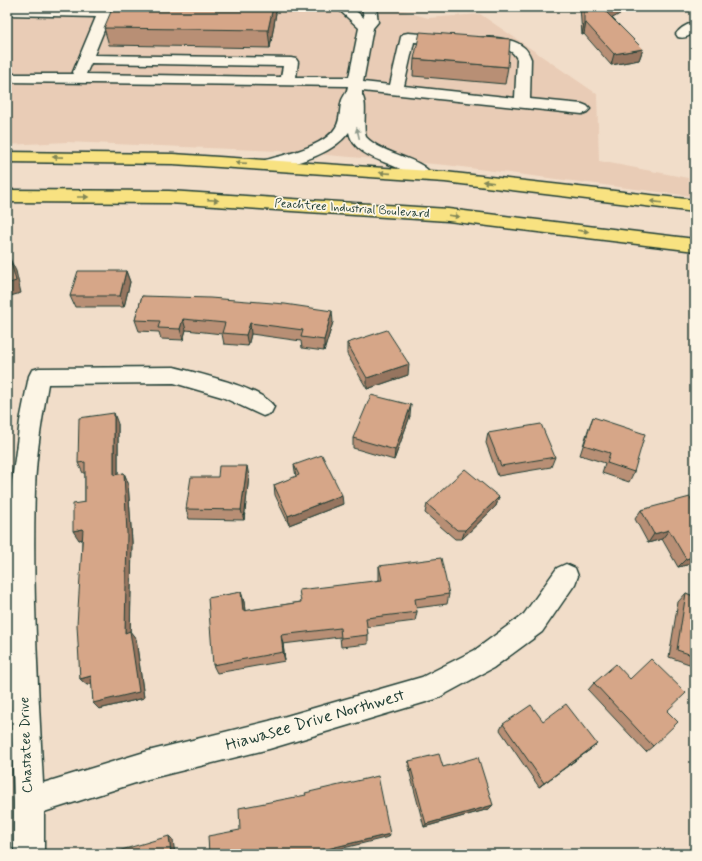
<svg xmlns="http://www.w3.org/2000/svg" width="702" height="861" font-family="Mynerve,sans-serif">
<rect width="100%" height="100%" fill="#f1ddc9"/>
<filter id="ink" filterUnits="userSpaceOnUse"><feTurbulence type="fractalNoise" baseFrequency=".025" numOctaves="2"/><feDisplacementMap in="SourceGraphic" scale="8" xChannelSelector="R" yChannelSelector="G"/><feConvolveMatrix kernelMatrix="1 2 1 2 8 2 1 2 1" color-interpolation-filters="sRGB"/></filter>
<g filter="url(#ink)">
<!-- built -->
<path fill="#e9ccb6" d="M 7,7 L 393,7 L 396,9 L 428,18 L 480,14 L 597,94 L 599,161 L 688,178 L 691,196 L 446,165 L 279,151 L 67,142 L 7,145 Z"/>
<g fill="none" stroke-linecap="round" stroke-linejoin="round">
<!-- minor casing -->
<g stroke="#1f3d34" stroke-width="3">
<g id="minor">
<path d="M 7,7 L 109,10 L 111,13 L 94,55 L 291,58 L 296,59 L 298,62 L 296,77 L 349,77 L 359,28 L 336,7 L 351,7 L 364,18 L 362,7 L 376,7 L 378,22 L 373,28 L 363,82 L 390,85 L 401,37 L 403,34 L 408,33 L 449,36 L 454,37 L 456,40 L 454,43 L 449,44 L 414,42 L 404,86 L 515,98 L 517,59 C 510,43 490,48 476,45 L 474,42 L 476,39 C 489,36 512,38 522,46 C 527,49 529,54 531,59 L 530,99 L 582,104 L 587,106 L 590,109 L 587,112 L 582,114 L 362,91 L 362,95 C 368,104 362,125 366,137 C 383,155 421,157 432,175 L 430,179 C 418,182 409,172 398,168 C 381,160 353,154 349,132 C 331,156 296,163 268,170 L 262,169 L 260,165 L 262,161 C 283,155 325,147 336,127 C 341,119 339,109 342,100 C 344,95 347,93 348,86 L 7,82 L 7,74 L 74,74 L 73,72 L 96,17 L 7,15 ZM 91,63 L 283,66 L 281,77 L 86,74 Z"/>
<path d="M 695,22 L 695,32 C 689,36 685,39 678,37 L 676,34 C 680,28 688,24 695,22 Z"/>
<path d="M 174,367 C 196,373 264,388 274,407 L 271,413 L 263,416 L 222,397 L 174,383 L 48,384 C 42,419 36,454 35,489 C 32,587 38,685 43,783 L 148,751 L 269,721 L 422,677 L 475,650 L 524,614 L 557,568 L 566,564 L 575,568 L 578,576 L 575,584 L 542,632 L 493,668 L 436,699 L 269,749 L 148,779 L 44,812 L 44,854 L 14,854 L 14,802 L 9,641 L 11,488 L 20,421 L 29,376 L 32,370 L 39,368 Z"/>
</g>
</g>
<!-- highway casing -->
<g stroke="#1f3d34" stroke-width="3">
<g id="highway">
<path d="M 7,152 L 173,154 L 445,172 L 695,200 L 695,212 L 445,182 L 173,164 L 7,162 Z"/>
<path d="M 7,190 L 169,191 L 448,209 L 695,239 L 695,251 L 448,221 L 169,203 L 7,202 Z"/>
</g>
</g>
<!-- minor -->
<use href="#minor" fill="#fcf5e5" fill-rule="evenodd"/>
<!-- highway -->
<use href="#highway" fill="#f8e281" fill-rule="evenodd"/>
</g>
<!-- wall -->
<g fill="#b88f75" stroke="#1f3d34">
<path d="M 277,7 L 270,48 L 109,45 L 104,28 Z"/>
<path d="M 580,7 L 632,7 L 612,18 L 643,49 L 639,60 L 611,65 L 584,34 L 582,35 Z"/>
<path d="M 414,59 L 508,67 L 505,84 L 413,76 Z"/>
<path d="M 695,61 L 695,82 L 691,73 Z"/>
<path d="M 126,271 L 130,282 L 124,307 L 75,307 L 70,296 Z"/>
<path d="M 142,296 L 333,322 L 324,351 L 302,348 L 301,341 L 251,334 L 248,346 L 224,344 L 222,334 L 186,330 L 183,340 L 161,339 L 159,332 L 139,331 L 135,320 Z"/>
<path d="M 347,343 L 408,375 L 367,389 L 347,354 Z"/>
<path d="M 410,416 L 394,460 L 353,448 L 353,438 Z"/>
<path d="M 593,417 L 634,472 L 629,482 L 602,473 L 605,463 L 580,455 L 589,427 Z"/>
<path d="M 118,424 L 118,474 L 124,473 L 128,483 L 132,542 L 130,632 L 136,639 L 144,698 L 99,709 L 93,703 L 92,684 L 87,685 L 80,679 L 82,539 L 79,540 L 85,502 L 85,473 L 83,473 L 78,463 Z"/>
<path d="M 488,433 L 555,457 L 551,467 L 498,476 L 486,443 Z"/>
<path d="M 294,465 L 343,504 L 289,525 L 275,495 L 274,485 L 296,477 Z"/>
<path d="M 249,476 L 244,520 L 189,519 L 186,509 L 218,477 Z"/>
<path d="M 499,497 L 496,506 L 462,539 L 455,539 L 425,513 L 427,504 Z"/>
<path d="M 695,506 L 695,563 L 678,567 L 662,539 L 648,543 L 635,519 L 641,510 Z"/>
<path d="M 379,566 L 449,594 L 447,604 L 416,608 L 417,612 L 415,621 L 367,627 L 368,635 L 368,644 L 341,647 L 340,637 L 283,644 L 285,661 L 217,673 L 213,665 L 241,592 L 244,602 L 245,611 L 301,602 L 379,580 Z"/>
<path d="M 686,593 L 695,597 L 695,666 L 669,657 L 678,602 Z"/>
<path d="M 630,679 L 653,746 L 646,752 L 588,690 L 594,683 Z"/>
<path d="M 503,724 L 591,749 L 539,787 L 500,730 Z"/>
<path d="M 409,761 L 443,767 L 493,805 L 489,809 L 424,827 L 408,766 Z"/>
</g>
<!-- shaded-wall -->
<g fill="#96745f" stroke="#1f3d34">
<path d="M 273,7 L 277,7 L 270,48 L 268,30 Z"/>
<path d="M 616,7 L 632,7 L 604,23 L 606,12 Z"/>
<path d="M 586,23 L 584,34 L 582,35 L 584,24 Z"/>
<path d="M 643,49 L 639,60 L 611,65 L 614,54 Z"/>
<path d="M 10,259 L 16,271 L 21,293 L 7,297 L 7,284 Z"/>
<path d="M 126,271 L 130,282 L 124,307 L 120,296 Z"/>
<path d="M 332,311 L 333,322 L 324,351 L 324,340 Z"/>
<path d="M 183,319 L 186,330 L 183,340 L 180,329 Z"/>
<path d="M 250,323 L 251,334 L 248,346 L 246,335 Z"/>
<path d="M 409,364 L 408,375 L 367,389 L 367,378 Z"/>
<path d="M 411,405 L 410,416 L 394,460 L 395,450 Z"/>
<path d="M 114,413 L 118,424 L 118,485 L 114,475 Z"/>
<path d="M 247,466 L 249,476 L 244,520 L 241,510 Z"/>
<path d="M 124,473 L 128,483 L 132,542 L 130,640 L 125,633 Z"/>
<path d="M 342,495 L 343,504 L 289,525 L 288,516 Z"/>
<path d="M 499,497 L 496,506 L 462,539 L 465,530 Z"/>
<path d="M 83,529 L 88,538 L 79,540 L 73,531 Z"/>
<path d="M 669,530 L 662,539 L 648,543 L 654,534 Z"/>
<path d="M 695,556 L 695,563 L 678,567 L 686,559 Z"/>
<path d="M 241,592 L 244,602 L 246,621 L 243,611 Z"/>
<path d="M 130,631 L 136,639 L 144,698 L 99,709 L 93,703 Z"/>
<path d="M 281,635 L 283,644 L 285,661 L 283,652 Z"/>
<path d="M 91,676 L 98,682 L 87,685 L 80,679 Z"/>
<path d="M 597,744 L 591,749 L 539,787 L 544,783 Z"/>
<path d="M 493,805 L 489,809 L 424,827 L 426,824 Z"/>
<path d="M 390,834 L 389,837 L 319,854 L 306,854 Z"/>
<path d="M 169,836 L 173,840 L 175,854 L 171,854 Z"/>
</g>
<!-- building -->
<g fill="#d6a688" stroke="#1f3d34">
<path d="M 113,7 L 273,7 L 268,30 L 104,28 Z"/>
<path d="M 584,7 L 616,7 L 606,12 L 643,49 L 614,54 L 586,23 L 584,24 Z"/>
<path d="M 420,32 L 510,39 L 508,67 L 414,59 Z"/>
<path d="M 10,259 L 16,281 L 7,284 L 7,260 Z"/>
<path d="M 78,271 L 126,271 L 120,296 L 70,296 Z"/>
<path d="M 142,296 L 210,298 L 285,304 L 332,311 L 324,340 L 301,337 L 303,330 L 250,323 L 246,335 L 222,333 L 225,323 L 183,319 L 180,329 L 158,328 L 160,321 L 135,320 Z"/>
<path d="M 387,330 L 409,364 L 367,378 L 347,343 Z"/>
<path d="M 371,395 L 411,405 L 395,450 L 353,438 Z"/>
<path d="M 114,413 L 114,475 L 124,473 L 127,533 L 125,633 L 130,631 L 139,692 L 93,703 L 91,676 L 80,679 L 77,625 L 83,529 L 73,531 L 73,504 L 85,502 L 85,462 L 78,463 L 79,418 Z"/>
<path d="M 593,417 L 645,434 L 634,472 L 607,463 L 610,453 L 584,445 Z"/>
<path d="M 541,424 L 555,457 L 501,466 L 488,433 Z"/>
<path d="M 322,455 L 342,495 L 288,516 L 274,485 L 299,475 L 294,465 Z"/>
<path d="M 219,466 L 247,466 L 241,510 L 186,509 L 191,477 L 218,477 Z"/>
<path d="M 465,469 L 499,497 L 465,530 L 457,530 L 427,504 Z"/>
<path d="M 690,497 L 695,506 L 695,556 L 686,559 L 669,530 L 654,534 L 641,510 Z"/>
<path d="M 441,558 L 449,594 L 415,599 L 417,612 L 366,618 L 368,635 L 341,638 L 340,628 L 281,635 L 283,652 L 213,665 L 208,598 L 241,592 L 243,611 L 301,602 L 299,590 L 382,580 L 379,566 Z"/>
<path d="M 686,593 L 695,597 L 695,656 L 677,650 Z"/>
<path d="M 651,659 L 686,693 L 667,711 L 678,722 L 653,746 L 594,683 L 616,664 L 630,679 Z"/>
<path d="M 566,704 L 597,744 L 544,783 L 503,724 L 531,705 L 543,721 Z"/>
<path d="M 439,754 L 443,767 L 478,757 L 493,805 L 426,824 L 409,761 Z"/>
<path d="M 378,776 L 390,834 L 306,854 L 209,854 L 208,836 L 240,830 L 239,808 L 306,795 L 305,793 Z"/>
<path d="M 169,836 L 171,854 L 108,854 Z"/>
</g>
<!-- one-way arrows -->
<defs><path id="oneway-solid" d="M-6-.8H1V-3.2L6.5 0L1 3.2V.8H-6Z"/></defs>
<use fill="#8e998c" href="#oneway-solid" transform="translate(358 133) rotate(-103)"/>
<g fill="#818757">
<use href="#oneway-solid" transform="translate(58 157) rotate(-179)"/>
<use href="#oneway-solid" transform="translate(241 163) rotate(-176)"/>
<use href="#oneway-solid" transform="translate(385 173) rotate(-176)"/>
<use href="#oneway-solid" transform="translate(488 182) rotate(-173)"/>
<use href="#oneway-solid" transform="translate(83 197)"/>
<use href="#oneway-solid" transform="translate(213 200) rotate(4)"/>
<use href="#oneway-solid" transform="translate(656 202) rotate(-173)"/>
<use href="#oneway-solid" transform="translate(454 216) rotate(7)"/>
<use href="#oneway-solid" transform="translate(583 231) rotate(7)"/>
</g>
</g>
<g text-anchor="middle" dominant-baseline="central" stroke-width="3.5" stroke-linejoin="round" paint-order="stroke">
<!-- far-street labels -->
<g font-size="12" fill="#1f3d34" stroke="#fcf5e5">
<text transform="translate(352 209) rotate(4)">Peachtree Industrial Boulevard</text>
</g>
<!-- street labels -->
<g font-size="14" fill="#1f3d34" stroke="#fcf5e5">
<text transform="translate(26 745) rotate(-92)">Chastatee Drive</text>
</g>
<!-- near-street labels -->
<g font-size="17" fill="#1f3d34" stroke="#fcf5e5">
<text transform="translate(315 720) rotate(-16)">Hiawasee Drive Northwest</text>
</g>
</g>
<!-- margin -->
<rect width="702" height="861" fill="none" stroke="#fcf5e5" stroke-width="24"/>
<rect x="12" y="12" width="678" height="837" fill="none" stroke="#1f3d34" stroke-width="1.5" filter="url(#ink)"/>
</svg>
